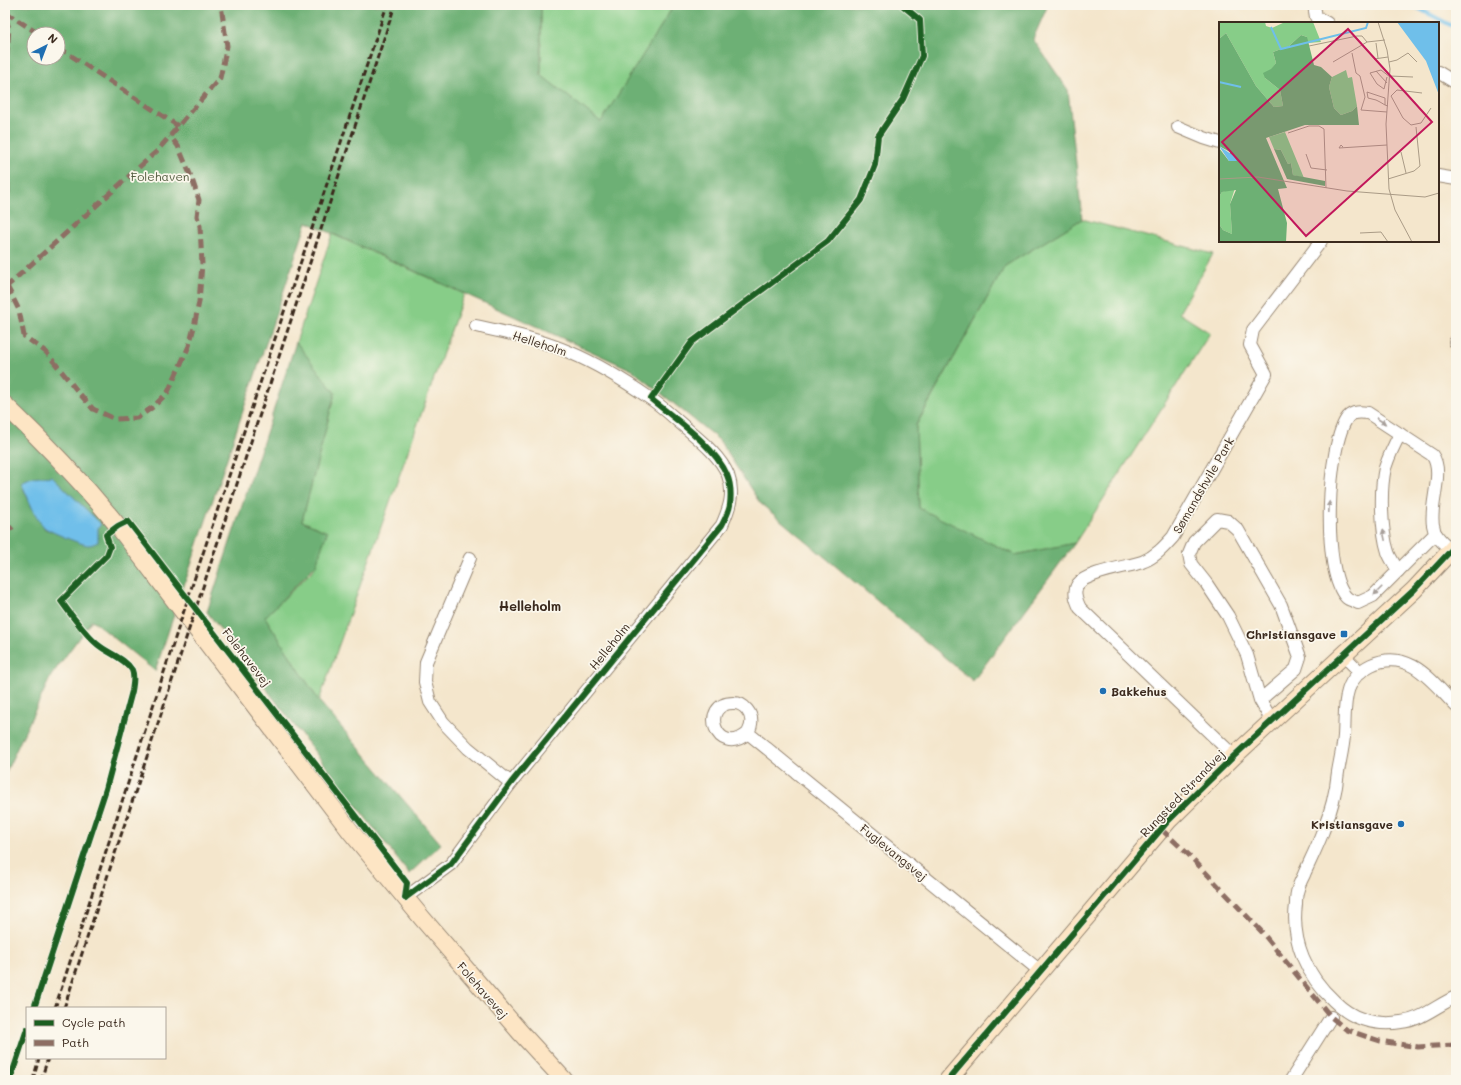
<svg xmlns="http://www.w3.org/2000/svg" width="1461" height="1085" font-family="Mali,sans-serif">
<rect width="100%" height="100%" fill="#fbf7ec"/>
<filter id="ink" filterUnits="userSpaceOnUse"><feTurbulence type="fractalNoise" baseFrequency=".025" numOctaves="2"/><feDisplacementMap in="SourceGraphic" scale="8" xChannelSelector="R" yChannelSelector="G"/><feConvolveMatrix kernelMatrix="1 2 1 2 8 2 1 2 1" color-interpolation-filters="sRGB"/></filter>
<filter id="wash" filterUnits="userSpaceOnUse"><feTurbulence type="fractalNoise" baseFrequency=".012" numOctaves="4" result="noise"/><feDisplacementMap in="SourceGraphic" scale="16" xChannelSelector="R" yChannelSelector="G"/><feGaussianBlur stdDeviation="0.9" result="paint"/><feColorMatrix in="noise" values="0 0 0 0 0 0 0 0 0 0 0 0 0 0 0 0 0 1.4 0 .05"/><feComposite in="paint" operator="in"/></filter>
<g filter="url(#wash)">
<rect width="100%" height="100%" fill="#f4e6cc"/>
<!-- green -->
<g fill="#87cd88" stroke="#617c53">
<path d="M 541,5 L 674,5 L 601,123 L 541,75 Z"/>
<path d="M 1082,219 L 1213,254 L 1179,313 L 1210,333 L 1075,543 L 1015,555 L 919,509 L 916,426 L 1005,266 Z"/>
<path d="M 332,234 L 464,294 L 319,701 L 265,617 L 314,569 L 327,532 L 302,521 L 335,393 L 296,342 Z"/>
</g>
<!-- forest -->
<g fill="#6db074" stroke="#546d49" fill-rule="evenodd">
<path d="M 5,5 L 541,5 L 541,75 L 601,122 L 674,5 L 1048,5 L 1033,39 L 1068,90 L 1082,219 L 1005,266 L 916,425 L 919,508 L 1015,555 L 1075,543 L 973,681 L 760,503 L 719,440 L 632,370 L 307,222 L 155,671 L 92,620 L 51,676 L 5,774 ZM 34,34 L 58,34 L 58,58 L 34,58 ZM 21,483 L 60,534 L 45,529 L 36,516 Z"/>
<path d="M 296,342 L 335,393 L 302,521 L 327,532 L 316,565 L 265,617 L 319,701 L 441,844 L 409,874 L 207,612 Z"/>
</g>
<!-- water -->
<path fill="#6fbfea" stroke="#557484" d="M 52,476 L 101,524 L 98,528 L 98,542 C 95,543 92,545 89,545 C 84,546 46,530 44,527 C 33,515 29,498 21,483 L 32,478 Z"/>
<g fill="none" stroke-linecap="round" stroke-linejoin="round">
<!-- stream -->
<path stroke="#6fbfea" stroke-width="4" d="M 1412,5 L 1456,28"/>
</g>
</g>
<g filter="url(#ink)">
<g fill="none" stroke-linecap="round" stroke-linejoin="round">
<!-- street casing -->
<g stroke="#988875" stroke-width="14">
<g id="street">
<path d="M 1314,5 L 1316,17 L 1327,23"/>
<path d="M 1438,72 L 1456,83"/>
<path d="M 1178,127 L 1204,138 L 1220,143"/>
<path d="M 1438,176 L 1456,179"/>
<path d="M 1455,342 L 1456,342"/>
<path d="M 1435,534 L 1373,596 L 1358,603 C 1355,601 1349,600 1347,598 C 1321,574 1327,443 1348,417 C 1353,411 1361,412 1368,413 L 1432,455 C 1445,472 1429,504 1433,525 C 1434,528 1434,532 1436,534 C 1439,540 1446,545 1451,550"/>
<path d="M 470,558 L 426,662 L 425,682 L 430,702 L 443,722 L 468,748 L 511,783"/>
<path d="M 1398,571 C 1395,565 1390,558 1388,552 C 1381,530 1380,490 1385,468 C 1389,456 1394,445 1400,434"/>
<path d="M 1343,655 L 1360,672"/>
<path d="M 1260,700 L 1296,669 L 1300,657 L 1281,605 L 1238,530 L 1228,521 L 1217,519 L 1194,542 L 1189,554 L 1191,564 L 1206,583 L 1228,616 L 1247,655 L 1260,700 L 1272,721"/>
<path d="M 1456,706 C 1433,683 1409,647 1371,665 C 1340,680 1346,708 1344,736 C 1343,748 1340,760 1338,772 C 1336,792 1331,812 1323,831 C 1318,845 1311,859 1305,872 C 1303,878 1299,883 1298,889 C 1296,894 1296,899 1296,904 C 1291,942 1307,976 1334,1001 C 1342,1009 1352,1016 1362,1019 C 1374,1023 1389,1024 1401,1022 C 1422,1020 1437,1005 1456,997"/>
<path d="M 748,733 C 749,730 751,727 751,724 C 753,714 744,703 734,703 C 698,702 716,760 748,733 L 1040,971"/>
<path d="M 1234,756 L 1080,608 C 1076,600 1073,592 1078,584 C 1088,572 1127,567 1142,562 C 1155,557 1164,547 1173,537 L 1266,374 L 1250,345 L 1253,330 L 1321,241"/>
<path d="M 405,898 L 451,864 L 511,783 L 722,525 C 729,509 735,494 728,475 C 720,456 701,441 686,428 C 674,418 663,407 651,399 C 628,383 595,363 569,352 C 539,339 508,333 476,326"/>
<path d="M 1291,1080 L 1331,1017"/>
</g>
</g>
<!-- secondary casing -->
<g stroke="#988875" stroke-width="19">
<g id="secondary">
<path d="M 5,405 C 45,443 83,483 118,526 L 351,832 L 422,918 L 520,1032 L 564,1080"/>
<path d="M 948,1080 L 1168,821 L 1234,756 L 1414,590 L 1456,545"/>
</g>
</g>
<!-- street -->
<use href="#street" stroke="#fff" stroke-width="12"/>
<!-- secondary -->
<use href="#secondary" stroke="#fde5c4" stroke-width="17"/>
<!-- rail -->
<g stroke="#3b2a1e" stroke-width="3" stroke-dasharray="6 3" stroke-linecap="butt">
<path d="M 55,1008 L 191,589 L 387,5"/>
<path d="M 64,1008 L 395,5"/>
<path d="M 33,1080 L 39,1058"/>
<path d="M 41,1080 L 48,1058"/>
</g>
<!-- quiet -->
<g stroke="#8d6e63" stroke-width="5" stroke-dasharray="10 5" stroke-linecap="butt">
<path d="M 5,12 L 39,34"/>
<path d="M 5,18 L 9,28 L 5,77"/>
<path d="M 58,47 L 178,126"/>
<path d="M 5,78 L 8,194 L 5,215"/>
<path d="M 7,286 L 19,310 L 24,336 L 46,352 L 79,393 L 93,409 L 115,419 L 137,418 L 153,407 L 168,392 L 189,346 L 194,327 L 199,302 L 202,264 L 200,226 L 197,216 L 199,200 L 192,179 L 178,146 L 170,136"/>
<path d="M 5,288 L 157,151 L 220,78 L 227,46 L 221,5"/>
<path d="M 5,533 L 14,526"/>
<path d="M 1161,829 L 1189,855 L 1261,931 L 1331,1017 L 1347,1030 L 1380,1041 L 1418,1047 L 1456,1045"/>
</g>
<!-- cycleway casing -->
<g stroke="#fbf7ec" stroke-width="8">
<g id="cycleway">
<path d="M 405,898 L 451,864 L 511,783 L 722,525 C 725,519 729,512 730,505 C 731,496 731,484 727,475 C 715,446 675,419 651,399 L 692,342 L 828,241 L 861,200 L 875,165 L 878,136 L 903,99 L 922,56 L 920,20 L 902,5"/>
<path d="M 34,1008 L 106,789 L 132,691 C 133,684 135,677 132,670 C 125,658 107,653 97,644 C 83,632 72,616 61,601 L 107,555 L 110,547 L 106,535 L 118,526 L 128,521 L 407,883 L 405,898"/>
<path d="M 10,1080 L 27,1029"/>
<path d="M 948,1080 L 1168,821 L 1234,756 L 1414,590 L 1456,545"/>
</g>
</g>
<!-- cycleway -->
<use href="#cycleway" stroke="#1b5e20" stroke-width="6"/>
</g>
<!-- one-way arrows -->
<defs><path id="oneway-solid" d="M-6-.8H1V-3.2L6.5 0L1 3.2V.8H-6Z"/></defs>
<g fill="#a79f9a">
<use href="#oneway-solid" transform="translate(1381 421) rotate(33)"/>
<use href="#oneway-solid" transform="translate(1329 507) rotate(-88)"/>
<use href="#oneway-solid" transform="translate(1384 535) rotate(-102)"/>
<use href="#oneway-solid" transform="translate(1378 591) rotate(135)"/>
</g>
</g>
<!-- markers -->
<g fill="#1f6fb2" stroke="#fbf7ec" stroke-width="1.5">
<rect x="1340" y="630" width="8" height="8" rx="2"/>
<circle cx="1103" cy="691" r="4"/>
<circle cx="1401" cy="824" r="4"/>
</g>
<g text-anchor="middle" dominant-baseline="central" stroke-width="3.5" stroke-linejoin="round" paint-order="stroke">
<!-- park labels -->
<g font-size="12" fill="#525b3e" stroke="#fbf7ec">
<text x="160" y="176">Folehaven</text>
</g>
<!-- street labels -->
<g font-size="12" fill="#3b2a1e" stroke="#fbf7ec">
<text transform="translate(540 343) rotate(18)">Helleholm</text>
<text transform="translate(1203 485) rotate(-60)">Sømandshvile Park</text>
<text transform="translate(609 646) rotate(-51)">Helleholm</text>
<text transform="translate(247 657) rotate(52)">Folehavevej</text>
<text transform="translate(1182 793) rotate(-46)">Rungsted Strandvej</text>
<text transform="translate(894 852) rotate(39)">Fuglevangsvej</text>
<text transform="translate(483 990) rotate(49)">Folehavevej</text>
</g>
<!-- poi labels -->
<g font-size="12" font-weight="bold" fill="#3b2a1e" stroke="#fbf7ec" text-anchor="end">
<text x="1336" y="634">Christiansgave</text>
<text x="1111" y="691" text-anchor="start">Bakkehus</text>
<text x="1393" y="824">Kristiansgave</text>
</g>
<!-- neighbourhood labels -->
<g font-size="13" font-weight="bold" fill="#3b2a1e" stroke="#fbf7ec">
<text x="530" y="605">Helleholm</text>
</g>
</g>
<!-- overview -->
<g transform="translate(1219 22)">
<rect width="220" height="220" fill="#f4e6cc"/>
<path d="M 0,0 L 46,0 L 47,4 L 53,6 L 66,0 L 94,0 L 102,20 L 88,21 L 88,15 L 82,13 L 70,24 L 54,30 L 57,41 L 46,56 L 61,68 L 64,84 L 55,85 L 37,64 L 7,11 L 0,17 ZM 127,48 L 129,56 L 133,55 L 138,84 L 133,89 L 122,93 L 115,86 L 110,65 L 113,55 ZM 66,110 L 85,156 L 74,153 L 72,141 L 69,142 L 62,128 L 55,127 L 50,115 ZM 16,166 L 11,182 L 13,212 L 4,208 L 0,202 L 0,175 L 3,170 Z" fill="#87cd88"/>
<path d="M 7,11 L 37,64 L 55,85 L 64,84 L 61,68 L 46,56 L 44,51 L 52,47 L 57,41 L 54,30 L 70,24 L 82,13 L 88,15 L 95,43 L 102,45 L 113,55 L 110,65 L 115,86 L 122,93 L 133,89 L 138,84 L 140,103 L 86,103 L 47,116 L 68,166 L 59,167 L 68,201 L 67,220 L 0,220 L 0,202 L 4,208 L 13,212 L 11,182 L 17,168 L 3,170 L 0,175 L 0,126 L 10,139 L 11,130 L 0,124 L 0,17 ZM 55,127 L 62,128 L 69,142 L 72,141 L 74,153 L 106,159 L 106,164 L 68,157 Z" fill="#6db074"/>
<path d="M 178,0 L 220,0 L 220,73 L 207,39 ZM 0,124 L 15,134 L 18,139 L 10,139 Z" fill="#6fbfea"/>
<path fill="none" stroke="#6fbfea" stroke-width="2" d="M 52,5 L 62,27 L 147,6 L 149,0M 0,60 L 22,65"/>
<path fill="none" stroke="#aa9b86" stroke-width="1" d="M 159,0 L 168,28 L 171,47 L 167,102 L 170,167 L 176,188 L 193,220M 157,21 L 159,36M 90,24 L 138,14 L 143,14 L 148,20M 133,31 L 137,51 L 141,54 L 146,75 L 142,88 L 168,90M 155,37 L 169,35M 114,40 L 148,20 L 166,18M 170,40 L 178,38 L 189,31 L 198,40M 157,49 L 168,61M 171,54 L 194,55M 168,55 L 165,67 L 158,62 L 151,51 L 162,48 L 171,55M 203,71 L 178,68 L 172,74 L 184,96 L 192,103 L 202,101 L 212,86M 166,83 L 166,76 L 148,70 L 149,76 L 157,78 L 161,80 L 166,83 L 169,84M 69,111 L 90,104 L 100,104 L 105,107 L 107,166M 124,125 L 122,123 L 120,126 L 168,123M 182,130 L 187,151M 87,132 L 92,146 L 108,148M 0,157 L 39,155 L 128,169 L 206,175 L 220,171M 169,157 L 195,149 L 201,144 L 197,105M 141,211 L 162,210 L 169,220"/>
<path fill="#c2185b" fill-opacity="0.15" stroke="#c2185b" stroke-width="2" d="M 129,7 L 213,100 L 87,214 L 3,120 Z"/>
<rect width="220" height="220" fill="none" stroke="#3b2a1e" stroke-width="2"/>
</g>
<!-- margin -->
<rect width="1461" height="1085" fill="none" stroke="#fbf7ec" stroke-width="20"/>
<!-- legend -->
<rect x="26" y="1007" width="140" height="52" fill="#fbf7ec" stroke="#aea59a"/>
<rect x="34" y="1020" width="20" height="6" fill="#1b5e20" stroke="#aea59a"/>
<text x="62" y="1027" font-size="12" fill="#3b2a1e">Cycle path</text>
<rect x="34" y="1040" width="20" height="6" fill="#8d6e63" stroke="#aea59a"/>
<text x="62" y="1047" font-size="12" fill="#3b2a1e">Path</text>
<!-- north arrow -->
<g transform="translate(46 46) rotate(42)"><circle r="19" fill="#fbf7ec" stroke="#aea59a"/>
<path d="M0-3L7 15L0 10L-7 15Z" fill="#1f6fb2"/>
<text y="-6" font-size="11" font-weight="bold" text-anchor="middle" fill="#3b2a1e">N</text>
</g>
</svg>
